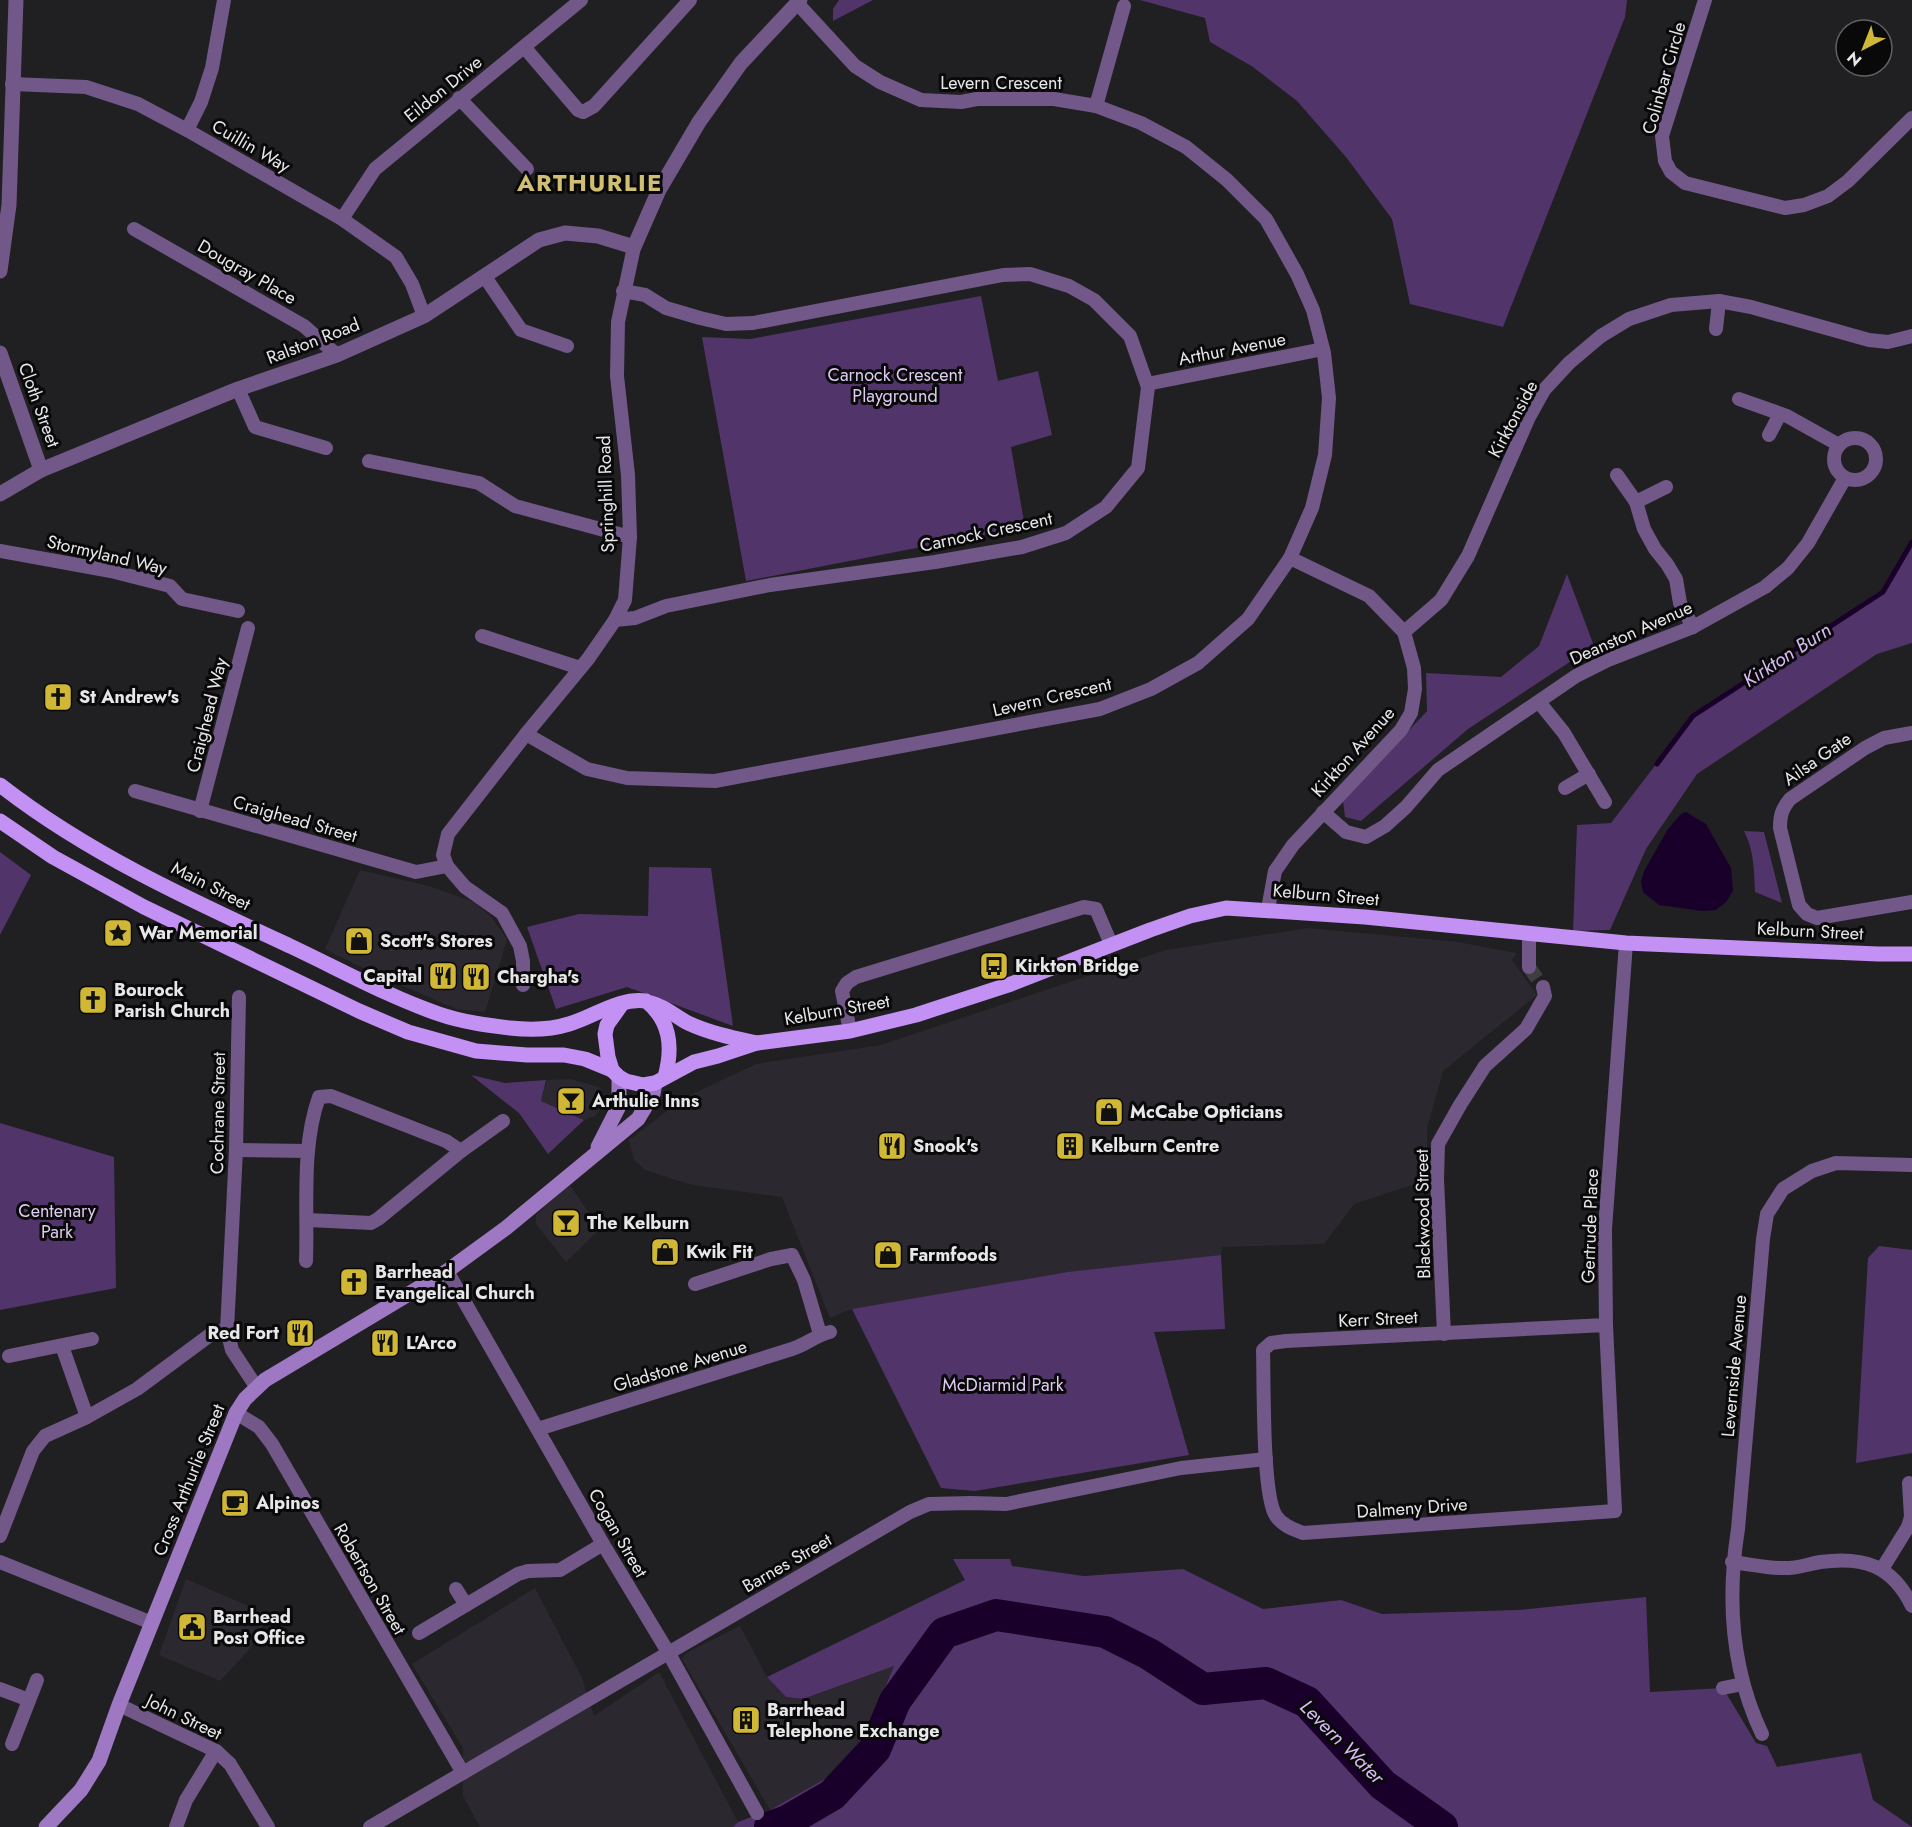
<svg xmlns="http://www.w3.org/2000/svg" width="1912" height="1827" font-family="Jost,sans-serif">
<rect width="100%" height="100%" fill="#201f22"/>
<!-- built -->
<g fill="#2c2830">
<path d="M 360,870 L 429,886 L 474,902 L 492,918 L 507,939 L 485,1012 L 456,1009 L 367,970 L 325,949 Z"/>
<path d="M 1308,928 L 1458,942 L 1517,953 L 1512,960 L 1537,995 L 1443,1071 L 1427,1128 L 1427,1180 L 1354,1204 L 1324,1244 L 1222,1247 L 1221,1255 L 852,1309 L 830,1318 L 782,1197 L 692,1185 L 645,1170 L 634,1160 L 629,1140 L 684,1098 L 756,1064 L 881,1045 L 1166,950 Z"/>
<path d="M 570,1079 L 599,1087 L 606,1099 L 595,1116 L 584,1120 L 541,1101 L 547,1080 Z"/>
<path d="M 569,1184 L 600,1229 L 566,1262 L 536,1224 L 536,1215 Z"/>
<path d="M 186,1579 L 269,1615 L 248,1651 L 220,1681 L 159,1655 Z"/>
<path d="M 535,1588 L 582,1678 L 594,1716 L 659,1672 L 738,1822 L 733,1827 L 480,1827 L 463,1796 L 463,1748 L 412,1664 Z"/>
<path d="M 740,1626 L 767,1677 L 786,1697 L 803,1699 L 894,1666 L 853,1763 L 770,1810 L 682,1659 L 686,1653 Z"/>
</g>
<!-- green -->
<g fill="#513469">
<path d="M 839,0 L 873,0 L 833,21 L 833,9 Z"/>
<path d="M 1140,0 L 1627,0 L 1625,17 L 1503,327 L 1410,304 L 1392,219 L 1346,157 L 1297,101 L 1253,67 L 1210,42 L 1205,18 Z"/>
<path d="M 981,296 L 998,381 L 1038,371 L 1052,435 L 1011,447 L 1025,527 L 746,581 L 702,337 L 750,339 Z"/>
<path d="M 1912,542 L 1912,643 L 1877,654 L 1697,774 L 1646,849 L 1610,930 L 1573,931 L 1577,825 L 1611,823 L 1693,716 L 1883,592 Z"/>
<path d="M 1567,574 L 1594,646 L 1468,729 L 1361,821 L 1345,817 L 1343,801 L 1427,711 L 1426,673 L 1501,677 L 1539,646 Z"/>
<path d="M 1744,831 L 1764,832 L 1782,903 L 1755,892 C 1754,871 1754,850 1744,831 Z"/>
<path d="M 0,852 L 31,875 L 0,935 Z"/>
<path d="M 649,867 L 711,868 L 733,1026 L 627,987 L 556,1009 L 527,927 L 579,914 L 648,916 Z"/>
<path d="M 471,1075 L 505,1083 L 546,1080 L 541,1101 L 584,1120 L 548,1154 L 519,1113 Z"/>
<path d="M 0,1123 L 114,1157 L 116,1288 L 0,1310 Z"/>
<path d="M 1879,1246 L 1912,1250 L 1912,1453 L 1856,1463 L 1868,1258 Z"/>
<path d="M 1221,1255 L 1225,1329 L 1154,1332 L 1189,1455 L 975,1491 L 941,1488 L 852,1309 L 1068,1272 Z"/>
<path d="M 953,1559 L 1010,1559 L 1012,1566 L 1084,1576 L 1183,1569 L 1263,1609 L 1341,1600 L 1382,1614 L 1518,1610 L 1646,1597 L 1650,1692 L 1723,1688 L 1756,1743 L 1767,1746 L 1777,1767 L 1861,1753 L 1873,1800 L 1912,1827 L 733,1827 L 738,1822 L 770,1810 L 853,1763 L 894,1666 L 803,1699 L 786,1697 L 767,1677 L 965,1580 Z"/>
</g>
<!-- water -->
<path fill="#18002a" d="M 1686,812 L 1706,824 L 1731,868 L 1733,891 L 1726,902 L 1716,910 L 1702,911 L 1659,905 L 1643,892 L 1641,882 L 1644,871 L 1668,829 L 1681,814 Z"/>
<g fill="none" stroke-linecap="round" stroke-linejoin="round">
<!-- stream -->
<path stroke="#18002a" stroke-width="5" d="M 1657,764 L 1693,716 L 1883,592 L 1912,542"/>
<!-- river -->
<path stroke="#18002a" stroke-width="32" d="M 770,1827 L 787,1821 L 832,1795 L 875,1749 L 895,1701 L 944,1633 L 996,1615 L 1105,1632 L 1149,1654 L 1203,1689 L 1266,1683 L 1307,1702 L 1383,1785 L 1442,1827"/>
<!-- minor-tunnel -->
<path stroke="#3e3d40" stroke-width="14" stroke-dasharray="14 7" stroke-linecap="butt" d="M 1529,967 L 1543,987"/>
<!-- minor -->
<g stroke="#715888" stroke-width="14">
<path d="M 1705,0 L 1662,136 L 1665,161 L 1671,172 L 1685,183 L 1785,208 L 1804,205 L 1828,196 L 1848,181 L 1912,118"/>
<path d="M 525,48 L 578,110 L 583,112 L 594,106 L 690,0"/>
<path d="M 12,84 L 86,87 L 138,104 L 187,130 L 342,219 L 396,257 L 412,284 L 424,316"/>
<path d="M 459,98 L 527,169"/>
<path d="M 1096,106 L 1124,6"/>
<path d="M 187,130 L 201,102 L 212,68 L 224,0"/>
<path d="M 342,219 L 375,169 L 581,0"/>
<path d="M 134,229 L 304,326 L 337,355"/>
<path d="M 485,277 L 521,330 L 567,346"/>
<path d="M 1716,329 L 1719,301"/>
<path d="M 1147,384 L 1323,349"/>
<path d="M 238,389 L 255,427 L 326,448"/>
<path d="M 1739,399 L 1787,416 L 1839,445"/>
<path d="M 1769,435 L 1780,414"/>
<circle cx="1855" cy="459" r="21"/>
<path d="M 369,461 L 479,483 L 515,506 L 630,537"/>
<path d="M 1617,475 L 1636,502 L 1644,529 L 1655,549 L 1667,564 L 1676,579 L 1680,603 L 1693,627"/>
<path d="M 1636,502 L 1666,487"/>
<path d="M 0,551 L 111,571 L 170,586 L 182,599 L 238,611"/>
<path d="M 615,620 L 635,618 L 666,606 L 770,585 L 935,562 L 1022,547 L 1066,533 L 1106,507 L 1138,468 L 1148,387 L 1130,336 L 1094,300 L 1069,286 L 1030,274 L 1003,275 L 753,323 L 726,324 L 700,318 L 666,308 L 645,295 L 623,291"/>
<path d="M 1404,632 L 1441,600 L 1468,556 L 1529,417 L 1544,390 L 1569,363 L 1601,336 L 1629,319 L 1671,305 L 1719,301 L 1751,307 L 1869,340 L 1888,342 L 1912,336"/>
<path d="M 482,636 L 580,668"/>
<path d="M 1539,702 L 1564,733 L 1605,802"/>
<path d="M 1912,733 L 1884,738 L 1865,748 L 1790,799 C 1782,809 1780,815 1780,828 L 1799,905 L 1807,914 L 1817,918 L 1912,902"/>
<path d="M 526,734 L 587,769 L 627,778 L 715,781 L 1100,709 L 1151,689 L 1198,663 L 1248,619 L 1290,558 L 1312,508 L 1325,455 L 1329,398 L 1324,353 L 1313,310 L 1297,274 L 1266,219 L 1227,180 L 1186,147 L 1141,123 L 1096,106 L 1054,99 L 977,99 L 961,102 L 921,100 L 880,82 L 855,66 L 797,3"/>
<path d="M 1565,788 L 1589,774"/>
<path d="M 135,791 L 416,872 L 447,866"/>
<path d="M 200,811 L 248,628"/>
<path d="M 1323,812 L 1346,832 L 1366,837 L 1385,826 L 1406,807 L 1438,770 L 1576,676 L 1608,660 L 1693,627 L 1765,587 L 1788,568 L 1808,543 L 1845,478"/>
<path d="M 1268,909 L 1275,871 L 1293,845 L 1401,730 L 1411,713 L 1415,689 L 1414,668 L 1404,632 L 1369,596 L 1290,558"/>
<path d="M 1529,967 L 1529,934"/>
<path d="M 523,985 L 523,961 L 520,946 L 502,913 L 465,887 L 447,866 L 443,855 L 448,834 L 526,734 L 588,659 L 615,620 L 625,600 L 630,537 L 628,475 L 617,376 L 618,322 L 634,247"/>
<path d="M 239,997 L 236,1150 L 227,1330 L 232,1350 L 257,1388"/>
<path d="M 850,1031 L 842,991 L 847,983 L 856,977 L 1084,907 L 1096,909 L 1111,944"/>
<path d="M 236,1150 L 308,1151"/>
<path d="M 308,1220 L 371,1223 L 378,1219 L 461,1151 L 503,1121"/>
<path d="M 306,1261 C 308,1208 301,1147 319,1097 L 331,1096 L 446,1141 L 461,1151"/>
<path d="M 447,1271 L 603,1544 L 668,1652 L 757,1813"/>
<path d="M 695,1284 L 771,1259 L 792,1255 L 804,1280 L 820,1334"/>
<path d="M 1606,1325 L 1286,1341 L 1271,1343 L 1263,1350 C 1264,1381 1262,1496 1276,1516 C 1283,1526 1293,1529 1303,1533 L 1615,1511 L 1606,1325 L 1605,1229 L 1626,943"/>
<path d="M 1444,1334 L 1437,1179 L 1438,1144 L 1460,1105 L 1485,1066 L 1526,1029 L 1545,996 L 1543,987"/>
<path d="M 62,1346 L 87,1417"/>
<path d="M 9,1356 L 92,1339"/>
<path d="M 236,1413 L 259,1427 L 272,1444 L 463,1773"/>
<path d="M 538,1429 L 792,1349 C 806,1345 816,1335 830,1332"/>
<path d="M 0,1536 L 33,1451 L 45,1436 L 87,1417 L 137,1389 L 214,1332 L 227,1330"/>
<path d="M 0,1562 L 152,1623"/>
<path d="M 1732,1562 C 1750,1564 1770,1569 1788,1568 C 1799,1568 1809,1564 1820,1562 C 1863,1556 1892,1565 1912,1606"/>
<path d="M 1882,1569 L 1908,1527 L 1911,1517 L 1909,1483"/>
<path d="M 456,1589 L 466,1605"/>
<path d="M 419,1633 L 518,1574 L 528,1571 L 560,1570 L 603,1544"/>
<path d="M 1723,1688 L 1743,1684"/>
<path d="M 0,1689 L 29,1700"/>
<path d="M 119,1705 L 216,1751 L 230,1764 L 268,1827"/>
<path d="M 1762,1734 C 1731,1669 1727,1598 1738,1529 L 1763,1239 L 1767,1214 L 1783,1189 L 1812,1171 L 1836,1163 L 1912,1165"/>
<path d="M 12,1744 L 37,1680"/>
<path d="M 176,1827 L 186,1800 L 216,1751"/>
<path d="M 370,1827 L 910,1512 L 929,1504 L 971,1503 L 1006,1504 L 1181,1468 L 1266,1459"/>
</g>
<!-- tertiary -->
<g stroke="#715888" stroke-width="15">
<path d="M 0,271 L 9,205 L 16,0"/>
<path d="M 0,353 L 41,470"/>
<path d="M 0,494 L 41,470 L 238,389 L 337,355 L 424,316 L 539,240 L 565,233 L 598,236 L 634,247 L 659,190 L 699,122 L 741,63 L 800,0"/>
</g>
<!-- secondary -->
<g stroke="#9f78c4" stroke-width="15">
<path d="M 598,1147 L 619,1106 L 619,1077"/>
<path d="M 46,1827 L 81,1790 L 99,1761 L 119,1705 L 236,1413 L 245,1399 L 265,1380 L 447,1271 L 506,1228 L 638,1119 L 653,1094 L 655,1083"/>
</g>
<!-- primary -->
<g stroke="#c390f3" stroke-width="15">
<path d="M 0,785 C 87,853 190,900 290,946 C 339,969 387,996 439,1014 C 462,1022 486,1025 510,1028 C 529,1030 550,1030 569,1024 C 593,1017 620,997 646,1001 C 671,1021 673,1048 665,1077"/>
<path d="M 0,821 L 53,857 L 144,907 L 359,1011 L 408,1032 L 476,1051 L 527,1055 L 564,1055 L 585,1059 L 612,1070"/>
<path d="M 651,1003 C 666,1007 675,1016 688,1023 C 709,1033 734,1038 757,1043"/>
<path d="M 622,1004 L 607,1025 L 605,1034 L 608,1057 L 612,1070 L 619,1077 L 626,1081 L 643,1085 L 655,1083 L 694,1062 L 718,1056 L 757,1043 L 850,1031 L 916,1015 L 1011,984 L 1150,930 L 1190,916 L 1226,908 L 1365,917 L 1626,943 L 1878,954 L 1912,954"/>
</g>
</g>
<!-- icons -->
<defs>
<g id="church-square" transform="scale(1.5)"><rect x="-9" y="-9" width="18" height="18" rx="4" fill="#d1b736" stroke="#0a090a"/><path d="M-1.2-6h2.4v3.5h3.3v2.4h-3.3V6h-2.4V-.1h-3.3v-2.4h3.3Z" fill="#111"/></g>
<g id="sight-square" transform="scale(1.5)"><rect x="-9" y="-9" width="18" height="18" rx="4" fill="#d1b736" stroke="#0a090a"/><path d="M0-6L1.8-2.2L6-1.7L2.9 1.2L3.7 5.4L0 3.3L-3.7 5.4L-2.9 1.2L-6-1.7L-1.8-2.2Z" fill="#111"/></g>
<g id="shop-square" transform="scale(1.5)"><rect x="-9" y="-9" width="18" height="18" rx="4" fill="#d1b736" stroke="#0a090a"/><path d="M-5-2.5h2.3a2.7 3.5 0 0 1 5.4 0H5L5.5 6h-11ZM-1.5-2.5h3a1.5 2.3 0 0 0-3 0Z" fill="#111"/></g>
<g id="bus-square" transform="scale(1.5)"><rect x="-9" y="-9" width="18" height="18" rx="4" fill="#d1b736" stroke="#0a090a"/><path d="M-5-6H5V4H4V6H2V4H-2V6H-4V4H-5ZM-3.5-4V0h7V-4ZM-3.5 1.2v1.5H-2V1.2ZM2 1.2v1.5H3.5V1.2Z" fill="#111"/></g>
<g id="restaurant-square" transform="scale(1.5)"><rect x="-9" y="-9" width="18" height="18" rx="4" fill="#d1b736" stroke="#0a090a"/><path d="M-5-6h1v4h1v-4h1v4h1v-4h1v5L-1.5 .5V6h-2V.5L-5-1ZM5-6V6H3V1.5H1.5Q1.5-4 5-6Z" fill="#111"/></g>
<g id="bar-square" transform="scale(1.5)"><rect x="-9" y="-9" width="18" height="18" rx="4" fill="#d1b736" stroke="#0a090a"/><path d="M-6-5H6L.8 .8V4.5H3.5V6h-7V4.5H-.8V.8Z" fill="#111"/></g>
<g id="building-square" transform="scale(1.5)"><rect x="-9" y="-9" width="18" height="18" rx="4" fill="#d1b736" stroke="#0a090a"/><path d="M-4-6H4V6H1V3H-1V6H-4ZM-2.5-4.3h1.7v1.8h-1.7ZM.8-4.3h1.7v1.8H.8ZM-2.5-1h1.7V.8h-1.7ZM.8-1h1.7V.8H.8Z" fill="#111"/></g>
<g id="cafe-square" transform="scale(1.5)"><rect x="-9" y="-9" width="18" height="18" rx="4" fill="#d1b736" stroke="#0a090a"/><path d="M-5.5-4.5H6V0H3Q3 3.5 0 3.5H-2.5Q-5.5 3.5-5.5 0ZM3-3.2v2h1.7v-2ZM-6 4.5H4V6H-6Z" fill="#111"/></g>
<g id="civic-square" transform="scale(1.5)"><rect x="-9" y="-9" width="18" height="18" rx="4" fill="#d1b736" stroke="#0a090a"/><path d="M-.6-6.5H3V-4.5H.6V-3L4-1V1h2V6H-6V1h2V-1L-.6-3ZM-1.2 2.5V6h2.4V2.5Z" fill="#111"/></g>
</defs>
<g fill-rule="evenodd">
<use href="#church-square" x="58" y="697"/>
<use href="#sight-square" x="118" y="933"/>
<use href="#shop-square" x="359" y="941"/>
<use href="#bus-square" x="994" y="966"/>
<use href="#restaurant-square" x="443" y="976"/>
<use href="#restaurant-square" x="476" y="977"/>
<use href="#church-square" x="93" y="1000"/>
<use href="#bar-square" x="571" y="1101"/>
<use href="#shop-square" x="1109" y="1112"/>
<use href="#restaurant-square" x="892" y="1146"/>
<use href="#building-square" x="1070" y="1146"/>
<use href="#bar-square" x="566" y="1223"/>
<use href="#shop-square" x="665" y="1252"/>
<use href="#shop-square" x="888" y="1255"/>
<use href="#church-square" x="354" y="1282"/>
<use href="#restaurant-square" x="300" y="1333"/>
<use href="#restaurant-square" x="385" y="1343"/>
<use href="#cafe-square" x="235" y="1503"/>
<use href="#civic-square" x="192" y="1627"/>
<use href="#building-square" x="746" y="1720"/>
</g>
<g text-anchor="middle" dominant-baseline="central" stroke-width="6" stroke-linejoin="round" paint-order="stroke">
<!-- street labels -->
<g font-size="18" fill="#e7e6e8" stroke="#0a090a">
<text transform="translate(1664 78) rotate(-74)">Colinbar Circle</text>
<text x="1001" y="83">Levern Crescent</text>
<text transform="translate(443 89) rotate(-39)">Eildon Drive</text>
<text transform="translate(251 146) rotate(30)">Cuillin Way</text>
<text transform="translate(247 272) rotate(30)">Dougray Place</text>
<text transform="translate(313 341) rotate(-21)">Ralston Road</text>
<text transform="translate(1232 349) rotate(-11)">Arthur Avenue</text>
<text transform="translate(39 405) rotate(70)">Cloth Street</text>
<text transform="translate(1513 419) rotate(-62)">Kirktonside</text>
<text transform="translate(606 494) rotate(-92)">Springhill Road</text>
<text transform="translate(986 532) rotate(-12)">Carnock Crescent</text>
<text transform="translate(107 555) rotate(13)">Stormyland Way</text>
<text transform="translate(1631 633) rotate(-24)">Deanston Avenue</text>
<text transform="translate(1052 697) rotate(-13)">Levern Crescent</text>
<text transform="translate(207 715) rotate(-76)">Craighead Way</text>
<text transform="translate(1353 752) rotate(-48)">Kirkton Avenue</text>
<text transform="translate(1817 759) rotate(-35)">Ailsa Gate</text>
<text transform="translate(295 819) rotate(16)">Craighead Street</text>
<text transform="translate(211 886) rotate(27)">Main Street</text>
<text transform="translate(1326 895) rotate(5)">Kelburn Street</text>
<text transform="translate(1810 931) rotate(3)">Kelburn Street</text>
<text transform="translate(837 1010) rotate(-10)">Kelburn Street</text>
<text transform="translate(218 1113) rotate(-89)">Cochrane Street</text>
<text transform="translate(1423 1214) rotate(-91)">Blackwood Street</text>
<text transform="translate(1590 1226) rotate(-88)">Gertrude Place</text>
<text transform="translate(1378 1319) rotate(-3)">Kerr Street</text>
<text transform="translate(680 1366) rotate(-17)">Gladstone Avenue</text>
<text transform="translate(1734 1366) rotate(-85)">Levernside Avenue</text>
<text transform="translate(189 1480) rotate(-68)">Cross Arthurlie Street</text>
<text transform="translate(1412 1508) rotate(-4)">Dalmeny Drive</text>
<text transform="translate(618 1533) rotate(60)">Cogan Street</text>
<text transform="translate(787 1563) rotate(-30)">Barnes Street</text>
<text transform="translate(370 1579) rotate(60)">Robertson Street</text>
<text transform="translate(184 1717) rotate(26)">John Street</text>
</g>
<!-- park labels -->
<g font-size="18" fill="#decbf2" stroke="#0a090a">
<text x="895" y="375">Carnock Crescent<tspan x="895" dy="21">Playground</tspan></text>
<text x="57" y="1211">Centenary<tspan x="57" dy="21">Park</tspan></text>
<text x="1003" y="1385">McDiarmid Park</text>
</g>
<!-- poi labels -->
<g font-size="18" font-weight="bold" fill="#e7e6e8" stroke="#0a090a" text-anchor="start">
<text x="79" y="697">St Andrew's</text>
<text x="139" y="933">War Memorial</text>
<text x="380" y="941">Scott's Stores</text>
<text x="1015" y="966">Kirkton Bridge</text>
<text x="422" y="976" text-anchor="end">Capital</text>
<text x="497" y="977">Chargha's</text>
<text x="114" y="990">Bourock<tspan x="114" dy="21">Parish Church</tspan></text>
<text x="592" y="1101">Arthulie Inns</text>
<text x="1130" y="1112">McCabe Opticians</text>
<text x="913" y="1146">Snook's</text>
<text x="1091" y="1146">Kelburn Centre</text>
<text x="587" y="1223">The Kelburn</text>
<text x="686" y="1252">Kwik Fit</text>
<text x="909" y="1255">Farmfoods</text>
<text x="375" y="1272">Barrhead<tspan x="375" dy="21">Evangelical Church</tspan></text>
<text x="279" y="1333" text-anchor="end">Red Fort</text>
<text x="406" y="1343">L'Arco</text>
<text x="256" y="1503">Alpinos</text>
<text x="213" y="1617">Barrhead<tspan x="213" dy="21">Post Office</tspan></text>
<text x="767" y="1710">Barrhead<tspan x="767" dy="21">Telephone Exchange</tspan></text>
</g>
<!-- water labels -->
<g font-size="20" font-style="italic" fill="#d7baf4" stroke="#0a090a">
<text transform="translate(1787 655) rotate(-33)">Kirkton Burn</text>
<text transform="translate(1342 1742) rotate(45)">Levern Water</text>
</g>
<!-- district labels -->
<g font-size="24" font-weight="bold" letter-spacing="1.5" fill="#d0bf72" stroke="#0a090a">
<text x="590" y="182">ARTHURLIE</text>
</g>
</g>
<!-- north arrow -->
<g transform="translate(1864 48) rotate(222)"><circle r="28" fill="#0a090a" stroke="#626163" stroke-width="1.5"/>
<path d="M0-4.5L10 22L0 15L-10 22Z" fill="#d1b736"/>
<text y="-9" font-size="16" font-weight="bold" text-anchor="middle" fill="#e7e6e8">N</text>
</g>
</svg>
